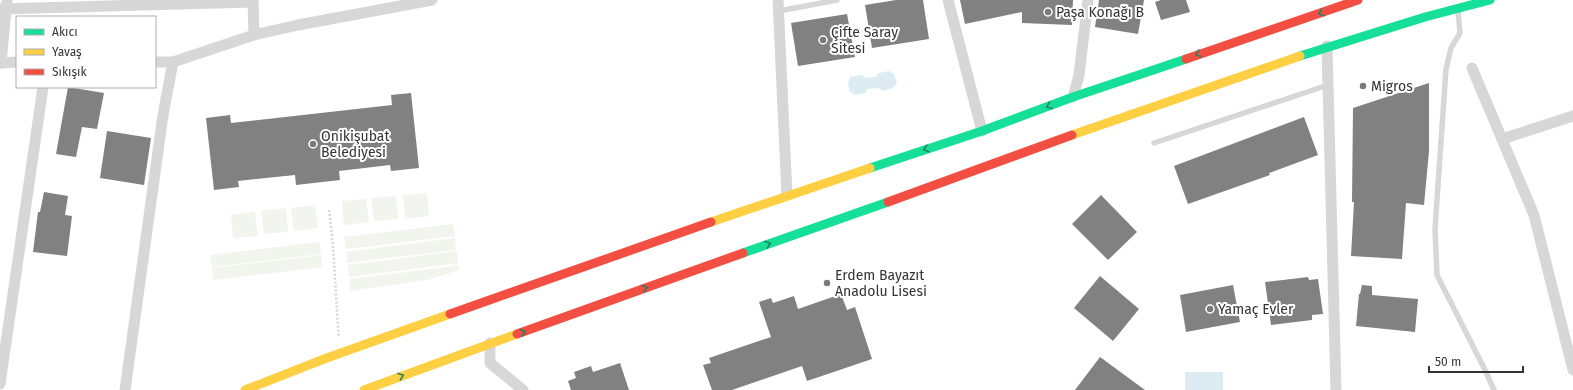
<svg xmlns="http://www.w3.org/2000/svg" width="1573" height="390" font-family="'Fira Sans',sans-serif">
<rect width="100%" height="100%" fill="#fff"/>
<!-- green -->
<g fill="#f1f5ed">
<path d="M 427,193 L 429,216 L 405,219 L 403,195 Z"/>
<path d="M 396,196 L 398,219 L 374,221 L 371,198 Z"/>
<path d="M 366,199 L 369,222 L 344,225 L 342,201 Z"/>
<path d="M 315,205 L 318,228 L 294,231 L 291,208 Z"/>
<path d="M 286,208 L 288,232 L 264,234 L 261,211 Z"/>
<path d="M 255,212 L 258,236 L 233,238 L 231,215 Z"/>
<path d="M 453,224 L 455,236 L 346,249 L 344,237 Z"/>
<path d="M 455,238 L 456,250 L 347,263 L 346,252 Z"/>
<path d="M 319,242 L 321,254 L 212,267 L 210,255 Z"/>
<path d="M 457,251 L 458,263 L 349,277 L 348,265 Z"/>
<path d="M 321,255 L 323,267 L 214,280 L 212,268 Z"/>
<path d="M 458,266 L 459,270 L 427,280 L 351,291 L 349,279 Z"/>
</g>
<!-- water -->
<g fill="#ddebf3">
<path d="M 889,71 L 894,74 L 897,83 L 893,88 L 883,91 L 879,88 L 867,89 L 865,93 L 855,95 L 850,92 L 848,83 L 850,77 L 862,75 L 866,78 L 875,77 L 879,73 Z"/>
<rect x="1185" y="372" width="38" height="18"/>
</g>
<!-- building -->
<g fill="#818181">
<path d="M 896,0 L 923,0 L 929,39 L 872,48 L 865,5 Z"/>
<path d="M 960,0 L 1073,0 L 1072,25 L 1022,23 L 1022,12 L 965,24 Z"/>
<path d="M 1099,0 L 1144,0 L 1138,34 L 1095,27 Z"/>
<path d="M 1161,0 L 1186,0 L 1190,12 L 1161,20 L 1155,2 Z"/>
<path d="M 847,14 L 855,57 L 798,66 L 791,23 Z"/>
<path d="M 1429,83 L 1429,151 L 1424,205 L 1406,203 L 1402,259 L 1351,256 L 1354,202 L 1352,202 L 1353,108 Z"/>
<path d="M 68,87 L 104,93 L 97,129 L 82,127 L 76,157 L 56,154 Z"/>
<path d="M 411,93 L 419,168 L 391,171 L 390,165 L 339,171 L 340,180 L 296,185 L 295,175 L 238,181 L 239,187 L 214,190 L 206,118 L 230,115 L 231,123 L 392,105 L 391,95 Z"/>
<path d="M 1304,117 L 1318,155 L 1269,173 L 1270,175 L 1188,204 L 1174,166 Z"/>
<path d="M 107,131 L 151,138 L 144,185 L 100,178 Z"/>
<path d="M 44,192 L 68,196 L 65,215 L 72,216 L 67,256 L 33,252 L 38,212 L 40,212 Z"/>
<path d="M 1101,195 L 1137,232 L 1108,260 L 1072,224 Z"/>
<path d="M 1100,276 L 1139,309 L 1113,341 L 1074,308 Z"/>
<path d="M 1308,277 L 1309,280 L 1318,279 L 1323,314 L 1312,315 L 1312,320 L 1271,325 L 1265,282 Z"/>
<path d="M 1233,285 L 1240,322 L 1186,332 L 1180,295 Z"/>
<path d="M 1362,285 L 1372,286 L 1372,295 L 1418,299 L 1415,332 L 1356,326 L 1359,294 L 1360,294 Z"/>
<path d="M 841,294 L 847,310 L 855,307 L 872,359 L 807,381 L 802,366 L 732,390 L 712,390 L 703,365 L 711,363 L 709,358 L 771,337 L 759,302 L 771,298 L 773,303 L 794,296 L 798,309 Z"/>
<path d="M 1100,357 L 1145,390 L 1075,390 Z"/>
<path d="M 620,363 L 629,390 L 571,390 L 568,381 L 576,378 L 574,372 L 591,366 L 593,372 Z"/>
</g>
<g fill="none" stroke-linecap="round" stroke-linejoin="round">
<!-- path -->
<path stroke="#d6d6d6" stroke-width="2.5" stroke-dasharray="2 2" stroke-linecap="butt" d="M 329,210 C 335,252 335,295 339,338"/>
<!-- lane -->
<g stroke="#d7d7d7" stroke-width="5.5">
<path d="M 779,11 L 837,0"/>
<path d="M 1458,11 L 1460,33 L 1451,48 L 1446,69 L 1435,229 L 1437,275 L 1485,370 L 1494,390"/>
<path d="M 1154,143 L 1328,85"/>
</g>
<!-- street -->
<g stroke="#d7d7d7" stroke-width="11">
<path d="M 253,0 L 254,35"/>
<path d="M 778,0 L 787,195"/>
<path d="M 948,0 L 982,131"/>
<path d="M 0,9 L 253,2"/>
<path d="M 1327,46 L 1336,390"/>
<path d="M 155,62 L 173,62 L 254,35 L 298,25 L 432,0"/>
<path d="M 0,63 L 17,62"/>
<path d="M 1,63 L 7,0"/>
<path d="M 1472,68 L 1534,215 L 1573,370"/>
<path d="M 1073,97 L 1079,75 L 1088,0"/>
<path d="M 1502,139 L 1573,116"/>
<path d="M 490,343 L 490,363 L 523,390"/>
<path d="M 0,384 L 43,87"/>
<path d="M 125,390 L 163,115 L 173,62"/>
</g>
<!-- fast -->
<g stroke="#16e098" stroke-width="9">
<path d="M 1300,56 L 1425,17 L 1490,0"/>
<path d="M 870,168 L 982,131 L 1073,97 L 1186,59"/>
<path d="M 743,253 L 888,202"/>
</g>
<!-- slow -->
<g stroke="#ffcf43" stroke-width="9">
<path d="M 1072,135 L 1300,56"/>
<path d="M 711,222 L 870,168"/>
<path d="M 245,390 L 324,359 L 450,314"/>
<path d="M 364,390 L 517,334"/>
</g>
<!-- jam -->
<g stroke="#f24e42" stroke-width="9">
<path d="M 1186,59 L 1358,0"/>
<path d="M 888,202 L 1072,135"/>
<path d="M 450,314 L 711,222"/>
<path d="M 517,334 L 743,253"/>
</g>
</g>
<!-- one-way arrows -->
<defs><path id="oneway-chevron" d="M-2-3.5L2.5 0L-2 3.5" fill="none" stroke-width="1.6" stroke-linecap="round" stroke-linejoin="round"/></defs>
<g stroke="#268160">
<use href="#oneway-chevron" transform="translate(1321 13) rotate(161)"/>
<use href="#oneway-chevron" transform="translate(1198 54) rotate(161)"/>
<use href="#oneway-chevron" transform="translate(1049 106) rotate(159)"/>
<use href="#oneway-chevron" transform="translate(926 149) rotate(162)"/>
<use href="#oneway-chevron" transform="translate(768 244) rotate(-20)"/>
<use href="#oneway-chevron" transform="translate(645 288) rotate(-20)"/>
<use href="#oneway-chevron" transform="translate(523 332) rotate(-20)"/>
<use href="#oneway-chevron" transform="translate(401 376) rotate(-20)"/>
</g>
<!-- markers -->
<g fill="#7a7a7a" stroke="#fff" stroke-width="1.5">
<circle cx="1048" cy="12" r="4"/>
<circle cx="823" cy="40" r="4"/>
<circle cx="1363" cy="86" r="4"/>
<circle cx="313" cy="144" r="4"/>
<circle cx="827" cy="283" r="4"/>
<circle cx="1210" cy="309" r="4"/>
</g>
<g text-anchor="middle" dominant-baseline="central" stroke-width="4" stroke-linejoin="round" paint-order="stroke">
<!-- poi labels -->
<g font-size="14" fill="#333" stroke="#fff" text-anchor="start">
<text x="1056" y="12">Paşa Konağı B</text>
<text x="831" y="32">Çifte Saray<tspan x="831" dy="16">Sitesi</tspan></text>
<text x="1371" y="86">Migros</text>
<text x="321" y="136">Onikişubat<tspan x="321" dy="16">Belediyesi</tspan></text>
<text x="835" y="275">Erdem Bayazıt<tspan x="835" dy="16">Anadolu Lisesi</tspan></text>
<text x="1218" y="309">Yamaç Evler</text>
</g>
</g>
<!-- legend -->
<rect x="16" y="16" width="140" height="72" fill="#ffffff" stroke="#adadad"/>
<rect x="24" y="29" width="20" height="6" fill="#16e098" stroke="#adadad"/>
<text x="52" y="36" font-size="12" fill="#333333">Akıcı</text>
<rect x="24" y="49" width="20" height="6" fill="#ffcf43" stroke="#adadad"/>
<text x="52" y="56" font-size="12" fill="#333333">Yavaş</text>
<rect x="24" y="69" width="20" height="6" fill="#f24e42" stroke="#adadad"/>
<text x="52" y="76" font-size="12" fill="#333333">Sıkışık</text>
<!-- scale -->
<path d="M1429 366v6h94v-6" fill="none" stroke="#333333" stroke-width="2"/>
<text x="1435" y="366" font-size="12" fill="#333333" stroke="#ffffff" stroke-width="3" paint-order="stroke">50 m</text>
</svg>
